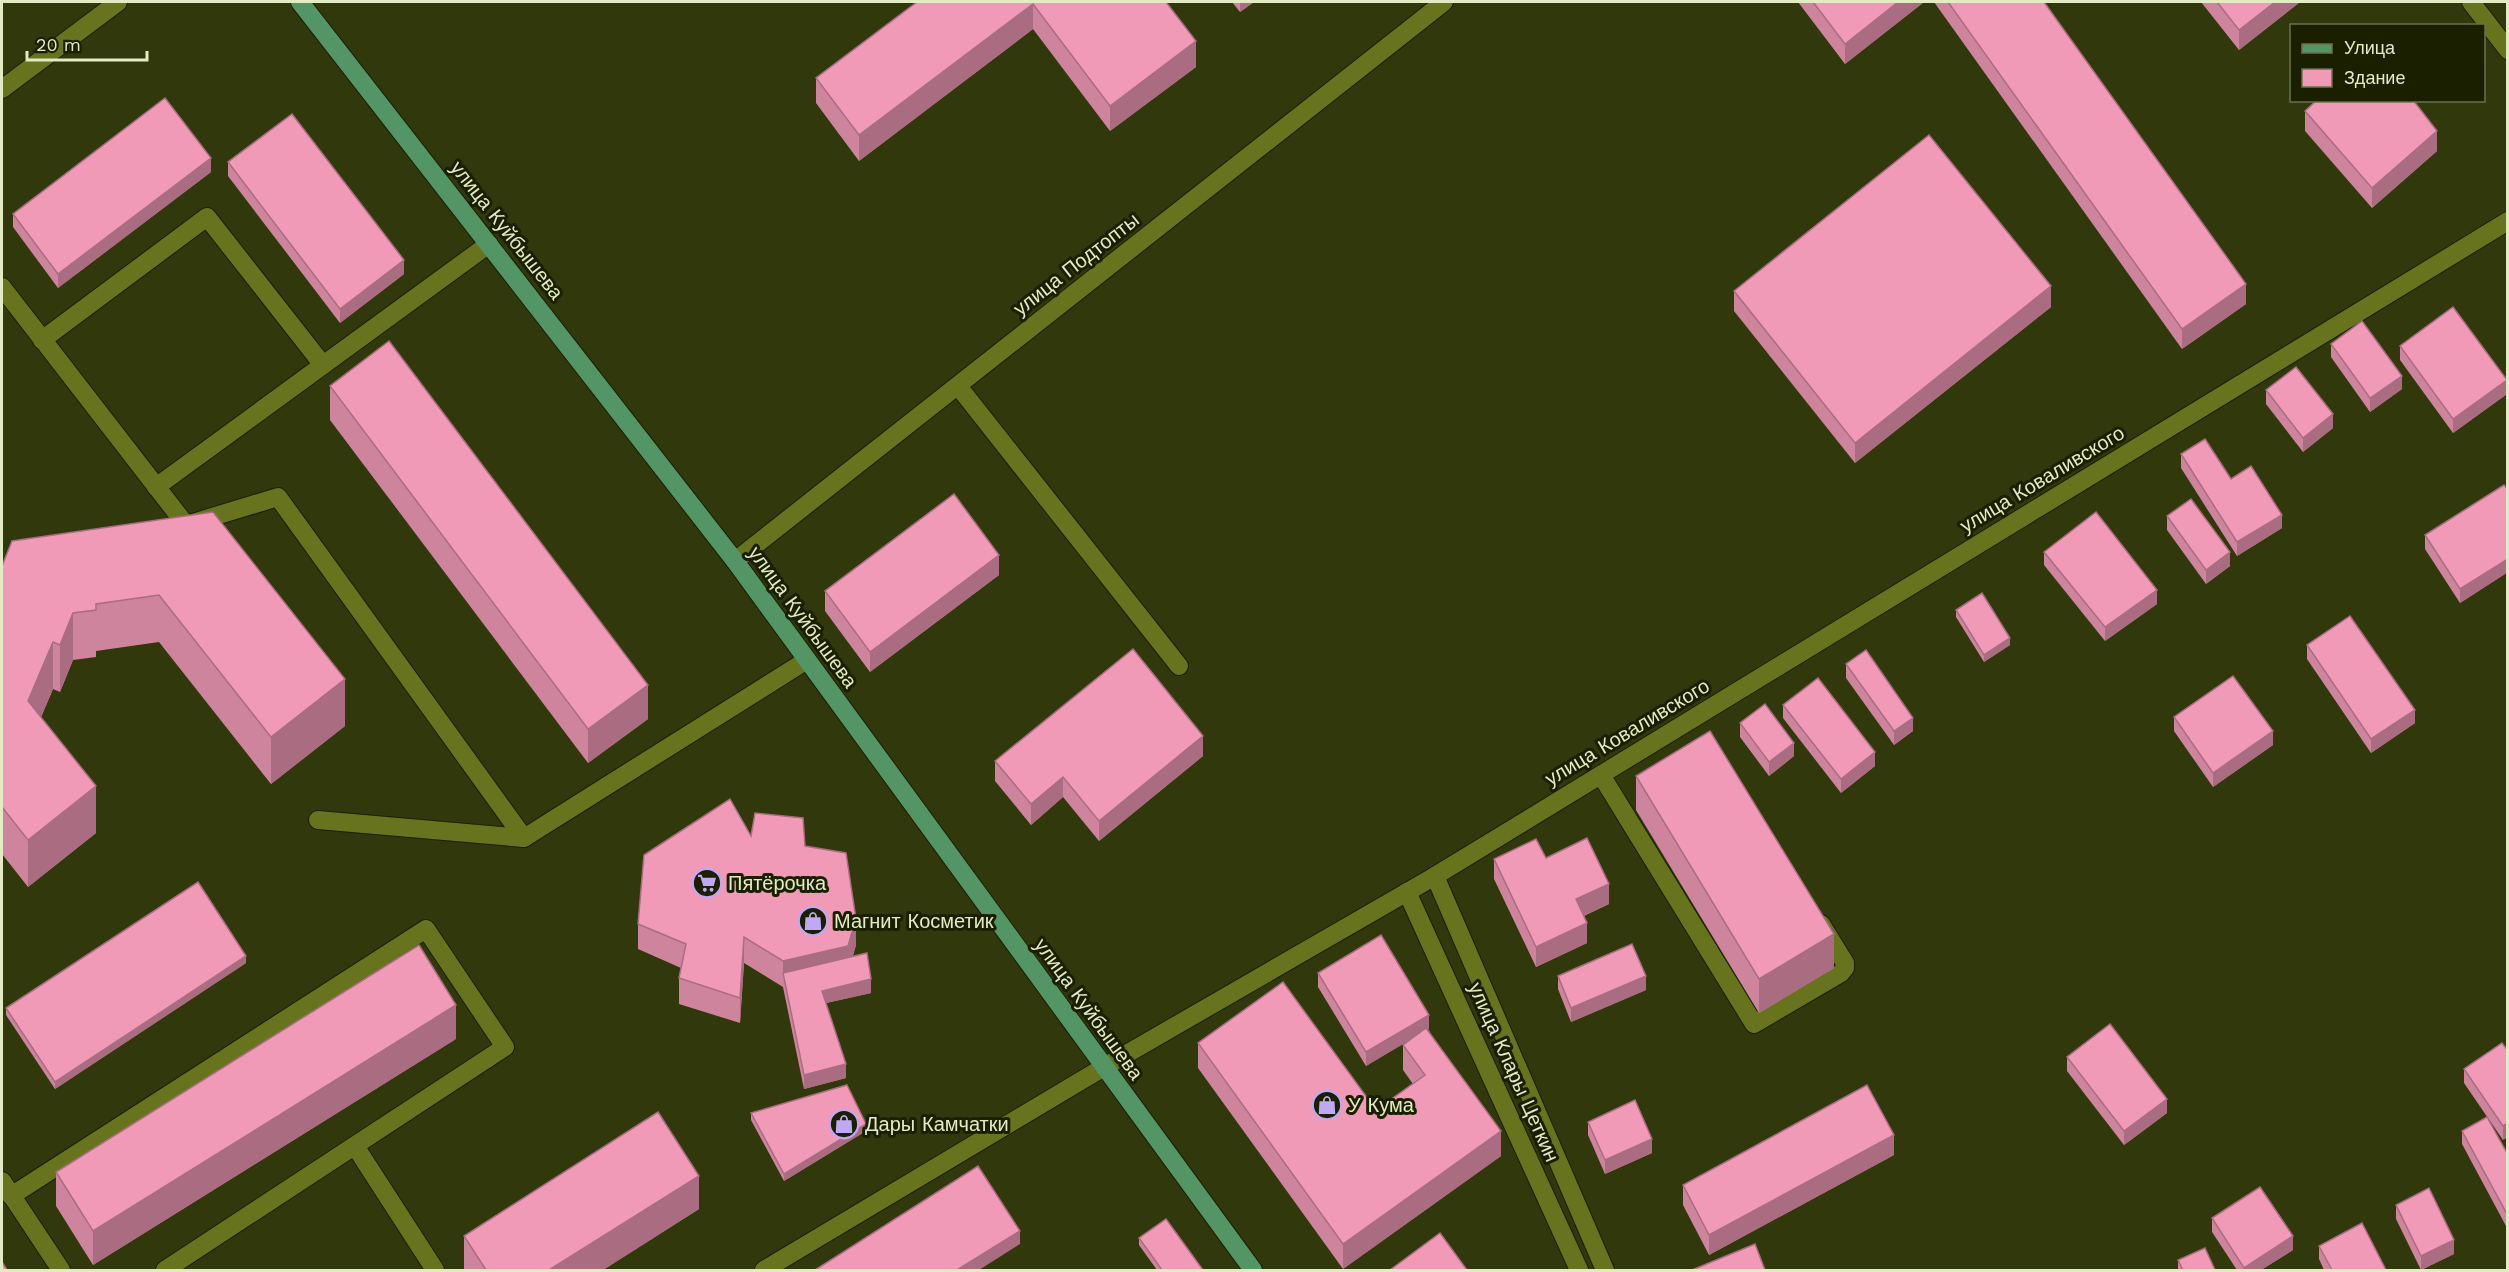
<svg xmlns="http://www.w3.org/2000/svg" width="2509" height="1272" font-family="'Work Sans',sans-serif">
<rect width="100%" height="100%" fill="#31380b"/>
<g fill="none" stroke-linecap="round" stroke-linejoin="round">
<!-- minor casing -->
<g stroke="#1a1e05" stroke-width="20">
<g id="minor">
<path d="M 2471,2 L 2508,50"/>
<path d="M 2,89 L 118,2"/>
<path d="M 2,287 L 186,525 L 278,497 L 524,838"/>
<path d="M 42,340 L 207,217 L 323,365"/>
<path d="M 958,386 L 1179,666"/>
<path d="M 156,487 L 489,244"/>
<path d="M 735,561 L 1444,2"/>
<path d="M 1601,775 L 1754,1024 L 1841,973 L 1845,968 L 1845,963 L 1821,924"/>
<path d="M 318,820 L 524,838 L 807,660"/>
<path d="M 1435,876 L 1605,1270"/>
<path d="M 1407,892 L 1579,1270"/>
<path d="M 355,1146 L 435,1270"/>
<path d="M 2,1181 L 61,1270"/>
<path d="M 11,1196 L 426,929 L 505,1047 L 165,1270"/>
<path d="M 764,1270 L 1104,1067 L 1435,876 L 2508,221"/>
</g>
</g>
<!-- major casing -->
<g stroke="#1a1e05" stroke-width="20">
<path id="major" d="M 300,2 L 735,561 L 1253,1270"/>
</g>
<!-- minor -->
<use href="#minor" stroke="#67741d" stroke-width="18"/>
<!-- major -->
<use href="#major" stroke="#549566" stroke-width="18"/>
</g>
<!-- wall -->
<g fill="#cf849e">
<path d="M 917,2 L 1166,2 L 1196,67 L 1110,131 L 1033,29 L 859,161 L 816,103 L 816,78 Z"/>
<path d="M 1232,2 L 1254,2 L 1240,12 Z"/>
<path d="M 1798,2 L 1924,2 L 1845,64 Z"/>
<path d="M 1934,2 L 2044,2 L 2246,304 L 2182,349 Z"/>
<path d="M 2201,2 L 2300,2 L 2239,50 Z"/>
<path d="M 2305,111 L 2437,151 L 2372,208 L 2305,131 Z"/>
<path d="M 228,162 L 404,274 L 340,323 L 228,176 Z"/>
<path d="M 211,172 L 58,288 L 13,227 L 13,214 Z"/>
<path d="M 1734,291 L 2051,307 L 1855,463 L 1734,311 Z"/>
<path d="M 2331,344 L 2402,389 L 2370,412 L 2331,357 Z"/>
<path d="M 2400,346 L 2507,394 L 2453,433 L 2400,360 Z"/>
<path d="M 330,386 L 648,719 L 588,763 L 330,420 Z"/>
<path d="M 2266,390 L 2333,428 L 2303,452 L 2266,404 Z"/>
<path d="M 2181,454 L 2231,479 L 2282,528 L 2237,556 L 2181,468 Z"/>
<path d="M 2508,490 L 2508,572 L 2460,603 L 2425,549 L 2425,535 Z"/>
<path d="M 213,512 L 345,726 L 271,784 L 159,642 L 96,651 L 96,657 L 73,660 L 60,692 L 53,689 L 41,717 L 96,833 L 28,887 L 2,854 L 2,566 Z"/>
<path d="M 2167,516 L 2230,566 L 2206,584 L 2167,530 Z"/>
<path d="M 2044,552 L 2157,604 L 2105,641 L 2044,565 Z"/>
<path d="M 999,575 L 870,672 L 825,611 L 825,591 Z"/>
<path d="M 1956,610 L 2010,645 L 1984,662 L 1956,617 Z"/>
<path d="M 2307,645 L 2415,723 L 2371,753 L 2307,659 Z"/>
<path d="M 1846,664 L 1913,731 L 1894,745 L 1846,678 Z"/>
<path d="M 1783,705 L 1875,766 L 1841,793 L 1783,718 Z"/>
<path d="M 2174,717 L 2273,745 L 2213,787 L 2174,731 Z"/>
<path d="M 1740,723 L 1794,756 L 1769,776 L 1740,737 Z"/>
<path d="M 1203,756 L 1099,841 L 1063,797 L 1031,825 L 995,781 L 995,761 Z"/>
<path d="M 1636,776 L 1834,968 L 1759,1013 L 1636,810 Z"/>
<path d="M 751,836 L 805,846 L 856,945 L 853,956 L 871,993 L 826,1003 L 846,1078 L 804,1089 L 783,987 L 744,963 L 740,1023 L 679,1004 L 679,978 L 681,968 L 638,949 L 638,924 Z"/>
<path d="M 1546,858 L 1609,904 L 1584,916 L 1587,943 L 1536,967 L 1494,879 L 1494,859 Z"/>
<path d="M 246,963 L 55,1089 L 6,1015 L 6,1008 Z"/>
<path d="M 1318,973 L 1429,1029 L 1428,1029 L 1501,1156 L 1343,1269 L 1198,1068 L 1198,1043 L 1376,1110 L 1413,1084 L 1403,1070 L 1403,1045 L 1407,1041 L 1366,1066 L 1318,987 Z"/>
<path d="M 1558,976 L 1646,990 L 1571,1022 L 1558,989 Z"/>
<path d="M 456,1039 L 93,1265 L 56,1206 L 56,1172 Z"/>
<path d="M 2508,1051 L 2503,1140 L 2464,1083 L 2464,1069 Z"/>
<path d="M 2067,1057 L 2167,1113 L 2124,1145 L 2067,1071 Z"/>
<path d="M 751,1113 L 866,1131 L 784,1181 L 751,1120 Z"/>
<path d="M 1588,1122 L 1652,1153 L 1605,1174 L 1588,1135 Z"/>
<path d="M 2462,1131 L 2508,1155 L 2508,1225 L 2506,1226 L 2462,1144 Z"/>
<path d="M 1894,1155 L 1709,1255 L 1683,1205 L 1683,1185 Z"/>
<path d="M 2396,1205 L 2454,1254 L 2421,1270 L 2396,1219 Z"/>
<path d="M 699,1209 L 603,1270 L 464,1270 L 464,1236 Z"/>
<path d="M 2212,1218 L 2293,1250 L 2261,1270 L 2237,1270 L 2212,1232 Z"/>
<path d="M 1139,1238 L 1203,1270 L 1157,1270 L 1139,1245 Z"/>
<path d="M 2319,1246 L 2386,1270 L 2324,1270 L 2319,1259 Z"/>
<path d="M 2178,1260 L 2215,1270 L 2178,1270 Z"/>
</g>
<!-- shaded-wall -->
<g fill="#a96c81">
<path d="M 1240,2 L 1254,2 L 1240,12 Z"/>
<path d="M 1898,2 L 1924,2 L 1845,64 L 1845,44 Z"/>
<path d="M 2275,2 L 2300,2 L 2239,50 L 2239,30 Z"/>
<path d="M 1033,4 L 1033,29 L 859,161 L 859,135 Z"/>
<path d="M 1196,41 L 1196,67 L 1110,131 L 1110,106 Z"/>
<path d="M 2437,131 L 2437,151 L 2372,208 L 2372,188 Z"/>
<path d="M 211,158 L 211,172 L 58,288 L 58,274 Z"/>
<path d="M 404,260 L 404,274 L 340,323 L 340,309 Z"/>
<path d="M 2246,284 L 2246,304 L 2182,349 L 2182,329 Z"/>
<path d="M 2051,286 L 2051,307 L 1855,463 L 1855,443 Z"/>
<path d="M 2402,376 L 2402,389 L 2370,412 L 2370,398 Z"/>
<path d="M 2507,380 L 2507,394 L 2453,433 L 2453,419 Z"/>
<path d="M 2333,414 L 2333,428 L 2303,452 L 2303,438 Z"/>
<path d="M 2282,515 L 2282,528 L 2237,556 L 2237,542 Z"/>
<path d="M 2230,552 L 2230,566 L 2206,584 L 2206,570 Z"/>
<path d="M 999,555 L 999,575 L 870,672 L 870,652 Z"/>
<path d="M 2508,559 L 2508,572 L 2460,603 L 2460,589 Z"/>
<path d="M 2157,590 L 2157,604 L 2105,641 L 2105,627 Z"/>
<path d="M 73,613 L 73,660 L 60,692 L 60,645 Z"/>
<path d="M 2010,638 L 2010,645 L 1984,662 L 1984,655 Z"/>
<path d="M 53,642 L 53,689 L 28,748 L 28,701 Z"/>
<path d="M 345,679 L 345,726 L 271,784 L 271,737 Z"/>
<path d="M 648,685 L 648,719 L 588,763 L 588,729 Z"/>
<path d="M 2415,710 L 2415,723 L 2371,753 L 2371,739 Z"/>
<path d="M 1913,718 L 1913,731 L 1894,745 L 1894,731 Z"/>
<path d="M 2273,731 L 2273,745 L 2213,787 L 2213,773 Z"/>
<path d="M 1203,736 L 1203,756 L 1099,841 L 1099,821 Z"/>
<path d="M 1794,743 L 1794,756 L 1769,776 L 1769,762 Z"/>
<path d="M 1875,752 L 1875,766 L 1841,793 L 1841,779 Z"/>
<path d="M 1063,777 L 1063,797 L 1031,825 L 1031,804 Z"/>
<path d="M 96,786 L 96,833 L 28,887 L 28,840 Z"/>
<path d="M 1609,884 L 1609,904 L 1576,919 L 1576,899 Z"/>
<path d="M 856,919 L 856,945 L 848,971 L 783,973 L 783,961 Z"/>
<path d="M 1587,923 L 1587,943 L 1536,967 L 1536,947 Z"/>
<path d="M 1834,934 L 1834,968 L 1759,1013 L 1759,979 Z"/>
<path d="M 744,937 L 744,963 L 740,1023 L 740,998 Z"/>
<path d="M 246,956 L 246,963 L 55,1089 L 55,1082 Z"/>
<path d="M 1646,976 L 1646,990 L 1571,1022 L 1571,1008 Z"/>
<path d="M 871,979 L 871,993 L 822,1004 L 822,991 Z"/>
<path d="M 456,1005 L 456,1039 L 93,1265 L 93,1231 Z"/>
<path d="M 1429,1015 L 1429,1029 L 1366,1066 L 1366,1052 Z"/>
<path d="M 846,1064 L 846,1078 L 804,1089 L 804,1075 Z"/>
<path d="M 2167,1099 L 2167,1113 L 2124,1145 L 2124,1131 Z"/>
<path d="M 2508,1123 L 2508,1137 L 2503,1140 L 2503,1126 Z"/>
<path d="M 866,1124 L 866,1131 L 784,1181 L 784,1174 Z"/>
<path d="M 1501,1131 L 1501,1156 L 1343,1269 L 1343,1244 Z"/>
<path d="M 1894,1135 L 1894,1155 L 1709,1255 L 1709,1235 Z"/>
<path d="M 1652,1139 L 1652,1153 L 1605,1174 L 1605,1160 Z"/>
<path d="M 699,1176 L 699,1209 L 603,1270 L 549,1270 Z"/>
<path d="M 2508,1211 L 2508,1225 L 2506,1226 L 2506,1212 Z"/>
<path d="M 1020,1231 L 1020,1244 L 979,1270 L 957,1270 Z"/>
<path d="M 2293,1236 L 2293,1250 L 2261,1270 L 2244,1270 L 2244,1268 Z"/>
<path d="M 2454,1240 L 2454,1254 L 2421,1270 L 2421,1256 Z"/>
</g>
<!-- building -->
<g fill="#f19ab8" stroke="#a96c81" stroke-width="1.5">
<path d="M 917,2 L 1166,2 L 1196,41 L 1110,106 L 1033,4 L 859,135 L 816,78 Z"/>
<path d="M 1813,2 L 1898,2 L 1845,44 Z"/>
<path d="M 1948,2 L 2044,2 L 2246,284 L 2182,329 Z"/>
<path d="M 2217,2 L 2275,2 L 2239,30 Z"/>
<path d="M 165,98 L 211,158 L 58,274 L 13,214 Z"/>
<path d="M 2317,100 L 2413,100 L 2437,131 L 2372,188 L 2305,111 Z"/>
<path d="M 292,114 L 404,260 L 340,309 L 228,162 Z"/>
<path d="M 1929,135 L 2051,286 L 1855,443 L 1734,291 Z"/>
<path d="M 2453,307 L 2507,380 L 2453,419 L 2400,346 Z"/>
<path d="M 2362,321 L 2402,376 L 2370,398 L 2331,344 Z"/>
<path d="M 389,341 L 648,685 L 588,729 L 330,386 Z"/>
<path d="M 2296,367 L 2333,414 L 2303,438 L 2266,390 Z"/>
<path d="M 2205,439 L 2231,479 L 2251,466 L 2282,515 L 2237,542 L 2181,454 Z"/>
<path d="M 2504,485 L 2508,490 L 2508,559 L 2460,589 L 2425,535 Z"/>
<path d="M 954,494 L 999,555 L 870,652 L 825,591 Z"/>
<path d="M 2191,499 L 2230,552 L 2206,570 L 2167,516 Z"/>
<path d="M 213,512 L 345,679 L 271,737 L 159,595 L 96,604 L 96,610 L 73,613 L 60,645 L 53,642 L 28,701 L 96,786 L 28,840 L 2,807 L 2,566 L 12,541 Z"/>
<path d="M 2096,512 L 2157,590 L 2105,627 L 2044,552 Z"/>
<path d="M 1982,593 L 2010,638 L 1984,655 L 1956,610 Z"/>
<path d="M 2350,616 L 2415,710 L 2371,739 L 2307,645 Z"/>
<path d="M 1133,649 L 1203,736 L 1099,821 L 1063,777 L 1031,804 L 995,761 Z"/>
<path d="M 1866,650 L 1913,718 L 1894,731 L 1846,664 Z"/>
<path d="M 2233,676 L 2273,731 L 2213,773 L 2174,717 Z"/>
<path d="M 1818,678 L 1875,752 L 1841,779 L 1783,705 Z"/>
<path d="M 1765,704 L 1794,743 L 1769,762 L 1740,723 Z"/>
<path d="M 1710,731 L 1834,934 L 1759,979 L 1636,776 Z"/>
<path d="M 730,799 L 751,836 L 755,813 L 803,818 L 805,846 L 846,853 L 856,919 L 848,946 L 783,961 L 744,937 L 740,998 L 679,978 L 686,944 L 638,924 L 644,855 Z"/>
<path d="M 1587,838 L 1609,884 L 1576,899 L 1587,923 L 1536,947 L 1494,859 L 1536,839 L 1546,858 Z"/>
<path d="M 198,882 L 246,956 L 55,1082 L 6,1008 Z"/>
<path d="M 1381,935 L 1429,1015 L 1366,1052 L 1318,973 Z"/>
<path d="M 1632,944 L 1646,976 L 1571,1008 L 1558,976 Z"/>
<path d="M 419,945 L 456,1005 L 93,1231 L 56,1172 Z"/>
<path d="M 867,953 L 871,979 L 822,991 L 846,1064 L 804,1075 L 783,973 Z"/>
<path d="M 1283,982 L 1376,1110 L 1425,1075 L 1403,1045 L 1426,1028 L 1501,1131 L 1343,1244 L 1198,1043 Z"/>
<path d="M 2110,1024 L 2167,1099 L 2124,1131 L 2067,1057 Z"/>
<path d="M 2502,1043 L 2508,1051 L 2508,1123 L 2503,1126 L 2464,1069 Z"/>
<path d="M 847,1085 L 866,1124 L 784,1174 L 751,1113 Z"/>
<path d="M 1867,1085 L 1894,1135 L 1709,1235 L 1683,1185 Z"/>
<path d="M 1635,1100 L 1652,1139 L 1605,1160 L 1588,1122 Z"/>
<path d="M 658,1112 L 699,1176 L 549,1270 L 486,1270 L 464,1236 Z"/>
<path d="M 2487,1117 L 2508,1155 L 2508,1211 L 2506,1212 L 2462,1131 Z"/>
<path d="M 978,1166 L 1020,1231 L 957,1270 L 815,1270 Z"/>
<path d="M 2260,1187 L 2293,1236 L 2244,1268 L 2212,1218 Z"/>
<path d="M 2429,1188 L 2454,1240 L 2421,1256 L 2396,1205 Z"/>
<path d="M 1166,1219 L 1203,1270 L 1162,1270 L 1139,1238 Z"/>
<path d="M 2362,1223 L 2386,1270 L 2332,1270 L 2319,1246 Z"/>
<path d="M 1440,1233 L 1467,1270 L 1390,1270 Z"/>
<path d="M 1755,1244 L 1765,1270 L 1692,1270 Z"/>
<path d="M 2205,1248 L 2215,1270 L 2183,1270 L 2178,1260 Z"/>
<path d="M 2,1262 L 7,1270 L 2,1270 Z"/>
</g>
<!-- icons -->
<defs>
<g id="supermarket-ring" transform="scale(1.5)"><circle r="9.5" fill="#1a1f00" stroke="#bfa8f4" stroke-width="1.5"/><path d="M-6-5.5h2.5l.6 2H6L4.5 2H-2.5L-4.4-4H-6ZM-1.5 3.2a1.3 1.3 0 1 0 .1 0ZM3 3.2a1.3 1.3 0 1 0 .1 0Z" fill="#bfa8f4"/></g>
<g id="shop-ring" transform="scale(1.5)"><circle r="9.5" fill="#1a1f00" stroke="#bfa8f4" stroke-width="1.5"/><path d="M-5-2.5h2.3a2.7 3.5 0 0 1 5.4 0H5L5.5 6h-11ZM-1.5-2.5h3a1.5 2.3 0 0 0-3 0Z" fill="#bfa8f4"/></g>
</defs>
<g fill-rule="evenodd">
<use href="#supermarket-ring" x="707" y="883"/>
<use href="#shop-ring" x="813" y="921"/>
<use href="#shop-ring" x="1327" y="1105"/>
<use href="#shop-ring" x="844" y="1124"/>
</g>
<g text-anchor="middle" dominant-baseline="central" stroke-width="6" stroke-linejoin="round" paint-order="stroke">
<!-- street labels -->
<g font-size="20" fill="#e2ebc3" stroke="#1a1f00">
<text transform="translate(507 230) rotate(52)">улица Куйбышева</text>
<text transform="translate(1076 264) rotate(-38)">улица Подтопты</text>
<text transform="translate(2042 479) rotate(-31)">улица Коваливского</text>
<text transform="translate(803 617) rotate(54)">улица Куйбышева</text>
<text transform="translate(1627 732) rotate(-31)">улица Коваливского</text>
<text transform="translate(1089 1009) rotate(54)">улица Куйбышева</text>
<text transform="translate(1514 1072) rotate(66)">улица Клары Цеткин</text>
</g>
<!-- poi labels -->
<g font-size="20" fill="#e2ebc3" stroke="#1a1f00" text-anchor="start">
<text x="728" y="883">Пятёрочка</text>
<text x="834" y="921">Магнит Косметик</text>
<text x="1348" y="1105">У Кума</text>
<text x="865" y="1124">Дары Камчатки</text>
</g>
</g>
<!-- border -->
<rect width="2509" height="1272" fill="none" stroke="#e2ebc3" stroke-width="6"/>
<!-- legend -->
<rect x="2290" y="24" width="195" height="78" fill="#1a1f00" stroke="#6a714e" stroke-width="1.5"/>
<rect x="2302" y="44" width="30" height="9" fill="#549566" stroke="#6a714e" stroke-width="1.5"/>
<text x="2344" y="54" font-size="18" fill="#e2ebc3">Улица</text>
<rect x="2302" y="69" width="30" height="18" fill="#f19ab8" stroke="#6a714e" stroke-width="1.5"/>
<text x="2344" y="84" font-size="18" fill="#e2ebc3">Здание</text>
<!-- scale -->
<path d="M27 51v9h120v-9" fill="none" stroke="#e2ebc3" stroke-width="3"/>
<text x="36" y="51" font-size="18" fill="#e2ebc3" stroke="#1a1f00" stroke-width="4.5" paint-order="stroke">20 m</text>
</svg>
